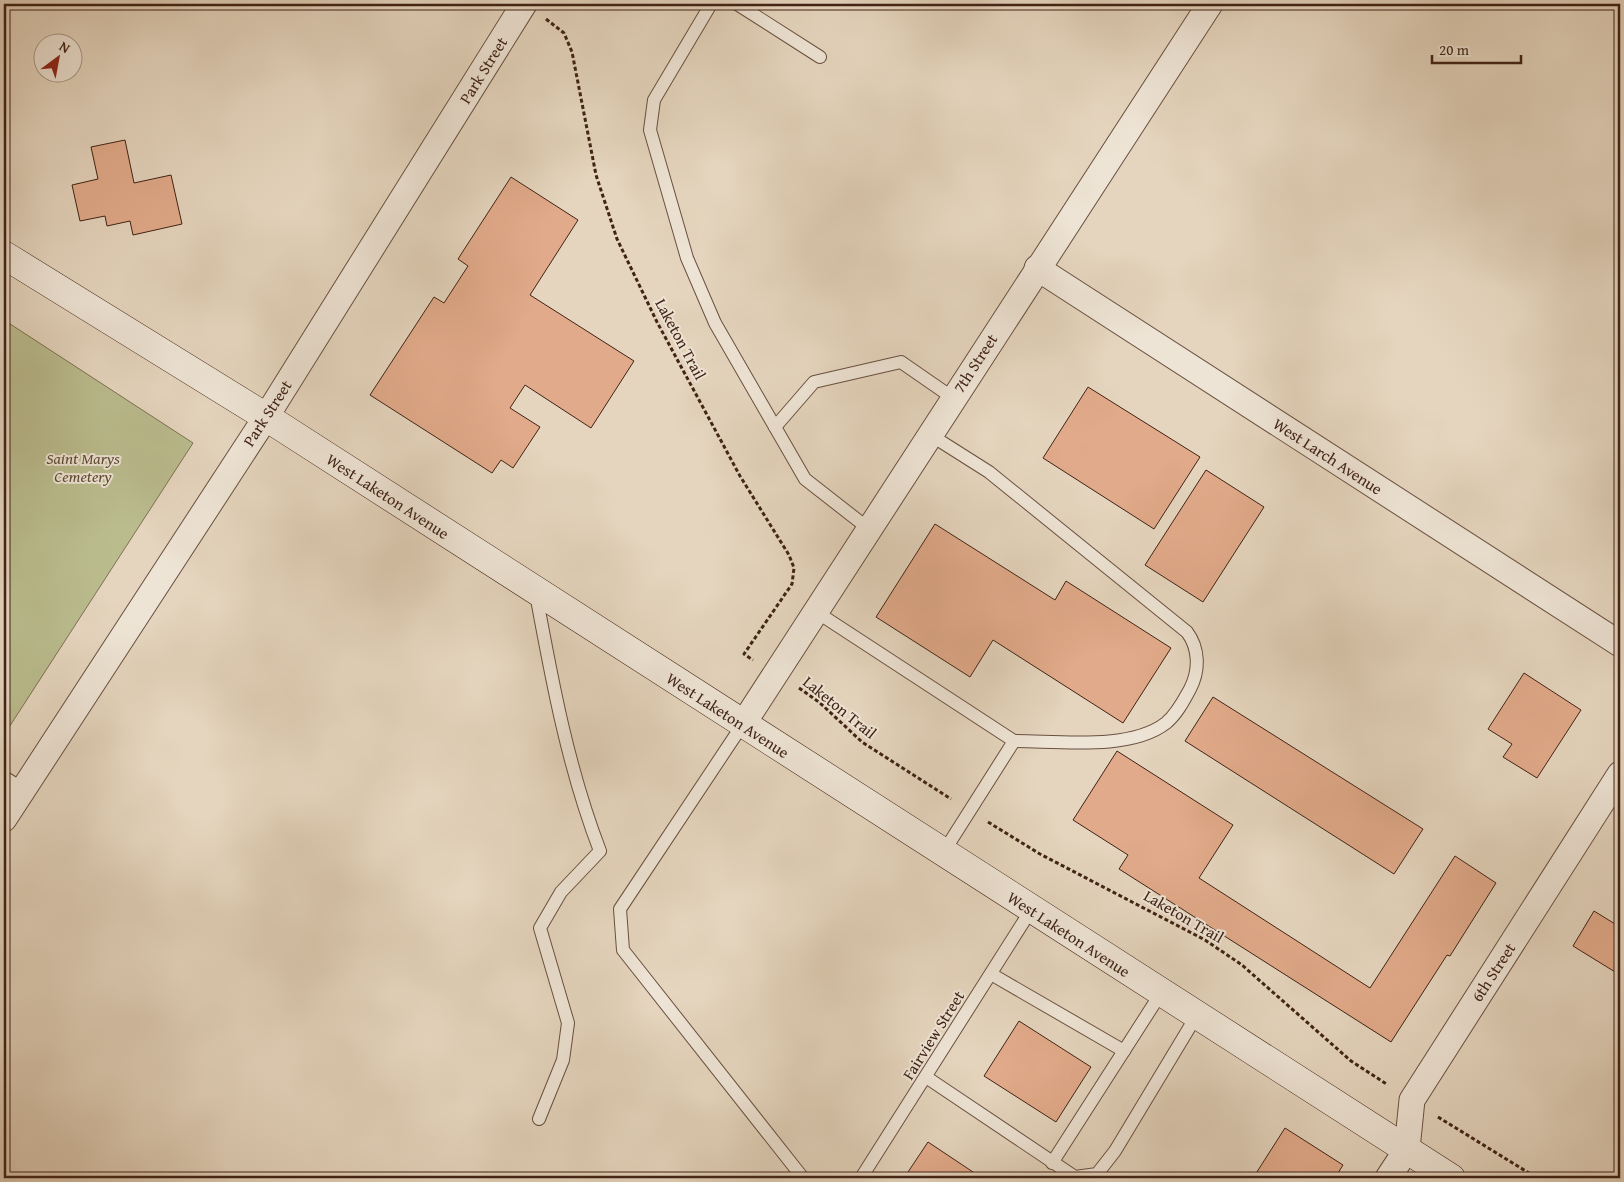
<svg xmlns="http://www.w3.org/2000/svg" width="1624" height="1182" font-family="'Gentium Book Plus',serif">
<rect width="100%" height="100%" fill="#e5d5be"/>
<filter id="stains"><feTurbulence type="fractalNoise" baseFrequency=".004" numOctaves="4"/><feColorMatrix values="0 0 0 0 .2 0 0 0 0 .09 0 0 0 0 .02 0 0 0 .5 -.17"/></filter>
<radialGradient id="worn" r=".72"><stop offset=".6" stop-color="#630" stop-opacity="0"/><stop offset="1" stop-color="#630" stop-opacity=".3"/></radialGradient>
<!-- green -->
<path fill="#babc8e" stroke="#7d7052" d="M 4,320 L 193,443 L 4,735 Z"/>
<!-- building -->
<g fill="#e1aa8a" stroke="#402316">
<path d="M 125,140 L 134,183 L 171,175 L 182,224 L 133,235 L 130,221 L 107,226 L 105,216 L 80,221 L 72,185 L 98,179 L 91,147 Z"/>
<path d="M 511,177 L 578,220 L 530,295 L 634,361 L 591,428 L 525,385 L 510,408 L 540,427 L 513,468 L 501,460 L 492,473 L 370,395 L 434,297 L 444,303 L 468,266 L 458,259 Z"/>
<path d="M 1088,387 L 1200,457 L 1154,529 L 1043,458 Z"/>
<path d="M 1206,470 L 1264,507 L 1203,602 L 1145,565 Z"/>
<path d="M 935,524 L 1055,600 L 1066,581 L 1171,648 L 1123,723 L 993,640 L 970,677 L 876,617 Z"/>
<path d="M 1524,673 L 1581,710 L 1537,778 L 1503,757 L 1512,744 L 1488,729 Z"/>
<path d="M 1213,697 L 1423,829 L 1394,874 L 1185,741 Z"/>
<path d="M 1117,751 L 1233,825 L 1199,878 L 1370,988 L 1455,856 L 1496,883 L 1450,956 L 1447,955 L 1391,1042 L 1119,869 L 1128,855 L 1073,820 Z"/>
<path d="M 1594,911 L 1620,927 L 1620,975 L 1573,946 Z"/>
<path d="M 1019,1021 L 1091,1067 L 1056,1122 L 984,1076 Z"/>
<path d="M 1285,1128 L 1343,1165 L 1335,1178 L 1253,1178 Z"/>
<path d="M 928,1142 L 982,1178 L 904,1178 Z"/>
</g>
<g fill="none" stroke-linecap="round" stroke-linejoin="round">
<!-- service casing -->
<g stroke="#695040" stroke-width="14">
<g id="service">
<path d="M 711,4 L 654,100 L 650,130 L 687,258 L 715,323 L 805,479 L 869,529"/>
<path d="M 737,4 L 820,57"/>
<path d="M 775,427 L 814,382 L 901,362 L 953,398"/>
<path d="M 929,434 L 989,472 L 1187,632 C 1199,648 1200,670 1190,689 C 1184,700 1177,714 1166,723 C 1130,751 1058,741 1014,741"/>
<path d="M 536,594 C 552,681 568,768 600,851 L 561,892 L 540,928 L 568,1023 L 563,1060 L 539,1119"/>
<path d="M 815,611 L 1014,741 L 943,853"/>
<path d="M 743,724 L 620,909 L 623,950 L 803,1178"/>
<path d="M 4,777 L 23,789"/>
<path d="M 991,974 L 1124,1051"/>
<path d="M 926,1077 L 1075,1177 L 1097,1174 L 1115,1151 L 1197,1015"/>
<path d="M 1052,1163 L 1161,993"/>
<path d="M 861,1178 L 1031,910"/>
</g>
</g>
<!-- minor casing -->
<g stroke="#695040" stroke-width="27">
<g id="minor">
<path d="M 1037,268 L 1620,644"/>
<path d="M 743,724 L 1210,4"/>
<path d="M 4,819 L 266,417 L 524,4"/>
<path d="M 1388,1178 L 1407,1149 L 1412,1100 L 1620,774"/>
</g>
</g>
<!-- secondary casing -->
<g stroke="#402316" stroke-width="29">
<path id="secondary" d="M 4,255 L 266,417 L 1451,1178"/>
</g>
<!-- path -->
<g stroke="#402316" stroke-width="3" stroke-dasharray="4 2.5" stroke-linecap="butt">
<path d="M 546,19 L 564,33 L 572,52 L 596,175 L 617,239 L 657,322 L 740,476 L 789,555 L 794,568 L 792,584 L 744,654 L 753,660"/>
<path d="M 799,688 L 819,702 L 862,742 L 951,799"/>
<path d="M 988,822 L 1040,854 L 1205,940 L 1242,965 L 1351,1061 L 1388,1085"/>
<path d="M 1438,1117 L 1537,1178"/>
</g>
<!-- service -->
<use href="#service" stroke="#eee4d5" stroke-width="12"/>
<!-- minor -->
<use href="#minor" stroke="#eee4d5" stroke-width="25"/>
<!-- secondary -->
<use href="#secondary" stroke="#eee4d5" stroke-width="28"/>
</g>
<g text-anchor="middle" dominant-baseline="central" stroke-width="4" stroke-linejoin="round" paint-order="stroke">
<!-- street labels -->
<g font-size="16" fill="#402316" stroke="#eee4d5">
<text transform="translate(483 70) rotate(-58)">Park Street</text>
<text transform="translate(681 339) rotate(62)">Laketon Trail</text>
<text transform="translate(975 363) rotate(-57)">7th Street</text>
<text transform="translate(267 413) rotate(-57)">Park Street</text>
<text transform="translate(1328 456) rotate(33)">West Larch Avenue</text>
<text transform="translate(388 496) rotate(33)">West Laketon Avenue</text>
<text transform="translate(840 707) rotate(39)">Laketon Trail</text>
<text transform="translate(728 715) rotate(33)">West Laketon Avenue</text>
<text transform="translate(1184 916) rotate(30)">Laketon Trail</text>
<text transform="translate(1069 934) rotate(33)">West Laketon Avenue</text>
<text transform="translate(1493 972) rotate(-57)">6th Street</text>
<text transform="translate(933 1035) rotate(-58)">Fairview Street</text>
</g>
<!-- park labels -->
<g font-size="16" font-style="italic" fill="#5e4934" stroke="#eee4d5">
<text x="83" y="458">Saint Marys<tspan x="83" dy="18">Cemetery</tspan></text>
</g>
</g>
<!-- margin -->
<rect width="1624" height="1182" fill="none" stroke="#e5d5be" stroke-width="20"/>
<rect x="5" y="5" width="1614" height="1172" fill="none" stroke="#402316" stroke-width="2.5"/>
<rect x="10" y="10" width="1604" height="1162" fill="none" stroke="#402316"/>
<!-- north arrow -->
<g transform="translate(58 58) rotate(32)"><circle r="24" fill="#eee4d5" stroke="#a89789"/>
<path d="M0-4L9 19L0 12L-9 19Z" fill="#8f2418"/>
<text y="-8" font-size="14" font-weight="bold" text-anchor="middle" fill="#402316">N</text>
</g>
<!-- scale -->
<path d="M1432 55v8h89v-8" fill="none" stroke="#402316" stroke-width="2.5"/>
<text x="1439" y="55" font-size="15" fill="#402316" stroke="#eee4d5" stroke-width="4" paint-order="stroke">20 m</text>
<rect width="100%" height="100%" filter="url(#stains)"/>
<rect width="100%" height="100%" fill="url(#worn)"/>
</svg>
